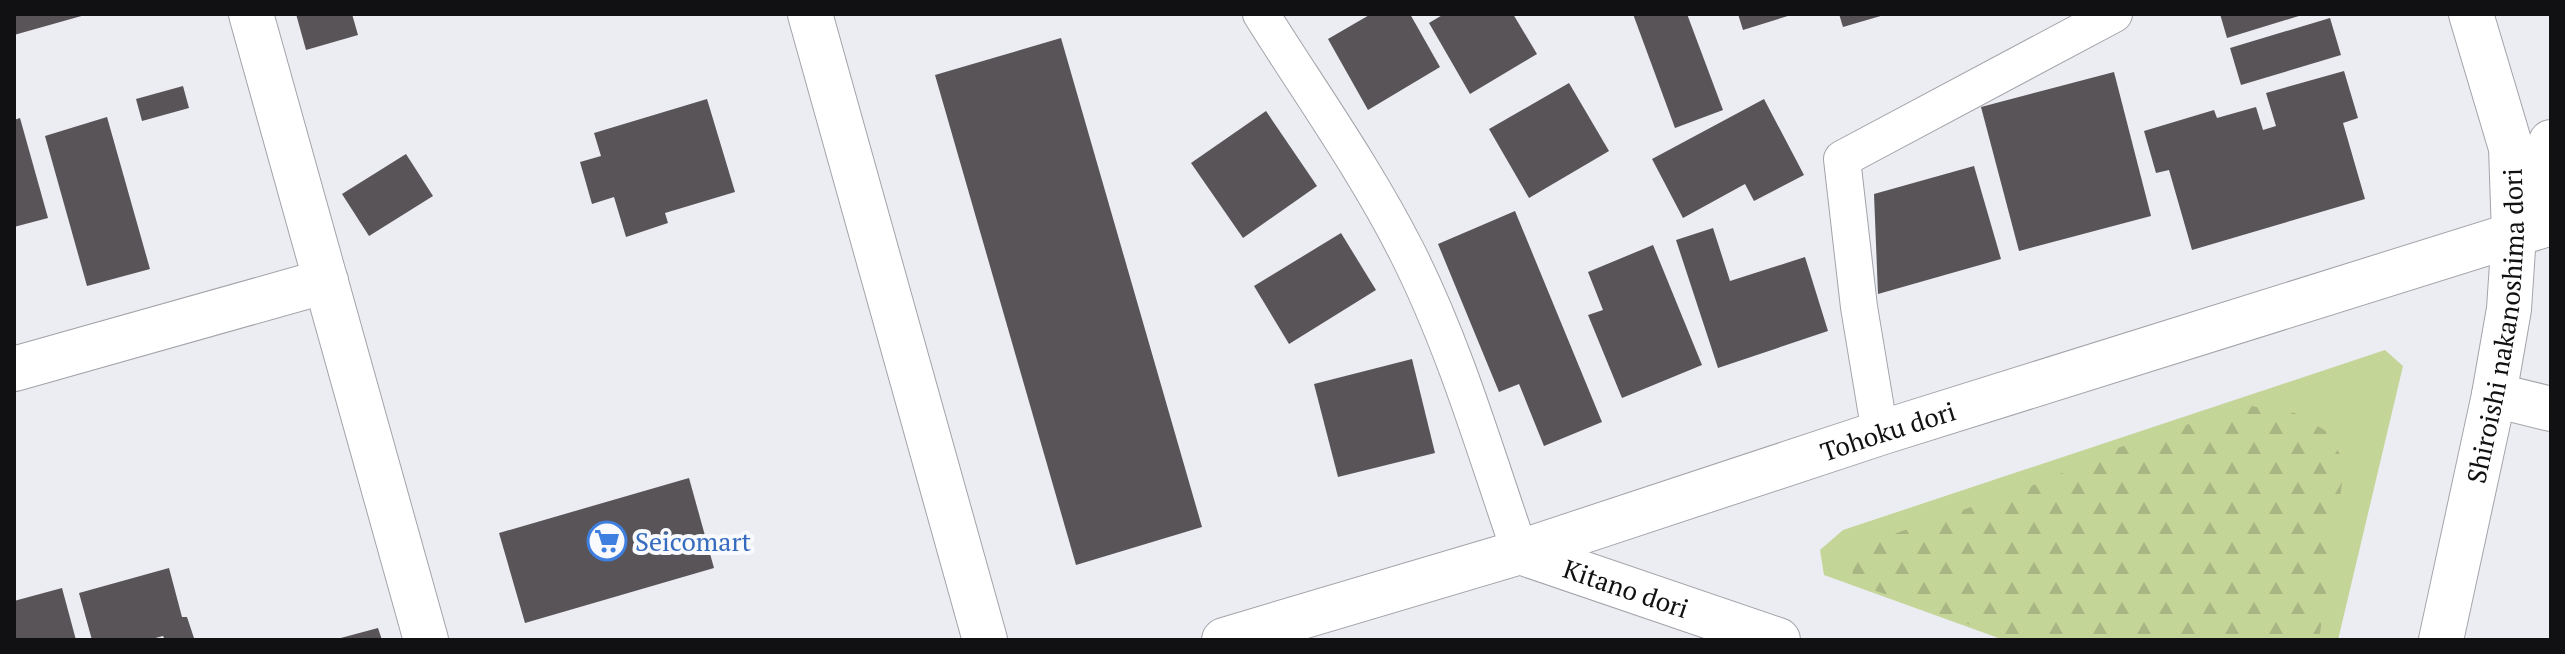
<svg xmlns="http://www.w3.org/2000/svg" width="2565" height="654" font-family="'PT Serif',serif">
<defs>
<pattern id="forest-firs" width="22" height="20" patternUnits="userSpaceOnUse" patternTransform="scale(2)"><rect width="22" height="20" fill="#c4d598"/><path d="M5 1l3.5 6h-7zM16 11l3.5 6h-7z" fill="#a7b682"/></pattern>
</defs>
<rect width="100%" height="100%" fill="#ececf3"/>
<!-- grass -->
<path fill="#c4d598" d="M 2385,350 L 2403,366 L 2338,640 L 2004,640 L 1824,575 L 1820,550 L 1843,530 Z"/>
<!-- forest -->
<path fill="url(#forest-firs)" d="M 2245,405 L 2295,413 L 2326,431 L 2345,463 L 2319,640 L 2012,640 L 1854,583 L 1851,561 L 1868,543 L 2048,480 L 2100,454 Z"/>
<!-- building -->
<g fill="#595458">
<path d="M 14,14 L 85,14 L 85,15 L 14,35 Z"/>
<path d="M 296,14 L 352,14 L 358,35 L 306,50 Z"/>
<path d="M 1371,14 L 1410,14 L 1440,67 L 1368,110 L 1328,39 Z"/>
<path d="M 1444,14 L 1513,14 L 1537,54 L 1470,94 L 1429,23 Z"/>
<path d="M 1633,14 L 1687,14 L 1723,110 L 1675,128 Z"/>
<path d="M 1738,14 L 1790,14 L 1791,15 L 1743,30 Z"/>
<path d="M 1839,14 L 1884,14 L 1884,15 L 1843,27 Z"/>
<path d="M 2220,14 L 2302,14 L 2302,15 L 2227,38 Z"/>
<path d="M 2330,18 L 2341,55 L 2241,85 L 2230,48 Z"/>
<path d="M 1061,38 L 1202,527 L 1076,565 L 935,75 Z"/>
<path d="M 2344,71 L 2358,118 L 2343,123 L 2365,199 L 2192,250 L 2169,170 L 2156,173 L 2144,131 L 2214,110 L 2217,118 L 2256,107 L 2263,130 L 2276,126 L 2266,93 Z"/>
<path d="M 2114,72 L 2151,216 L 2019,251 L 1981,107 Z"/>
<path d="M 1569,83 L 1609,151 L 1529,198 L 1489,129 Z"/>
<path d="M 183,86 L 189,108 L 142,121 L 136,99 Z"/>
<path d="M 707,99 L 735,192 L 665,213 L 668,223 L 626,237 L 614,197 L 592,204 L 580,162 L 601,156 L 594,133 Z"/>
<path d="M 1764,99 L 1804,175 L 1754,201 L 1745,184 L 1683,218 L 1652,159 Z"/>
<path d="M 1266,111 L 1317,186 L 1243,238 L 1191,163 Z"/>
<path d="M 107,117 L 150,269 L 87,286 L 45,136 Z"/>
<path d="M 20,118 L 48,218 L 14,227 L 14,120 Z"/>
<path d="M 406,154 L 433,196 L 369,236 L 342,194 Z"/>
<path d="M 1974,166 L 2001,259 L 1878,294 L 1874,194 Z"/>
<path d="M 1515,211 L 1602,422 L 1544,446 L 1519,384 L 1499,392 L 1438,244 Z"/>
<path d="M 1713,228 L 1730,281 L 1805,257 L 1828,331 L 1718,368 L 1676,240 Z"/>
<path d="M 1341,233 L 1376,290 L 1289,344 L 1254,286 Z"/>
<path d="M 1653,245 L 1702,365 L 1622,398 L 1588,315 L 1603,310 L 1588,272 Z"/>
<path d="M 1412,359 L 1435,453 L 1338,477 L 1314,384 Z"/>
<path d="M 689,478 L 714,568 L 525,623 L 499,533 Z"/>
<path d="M 169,568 L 182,617 L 187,617 L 194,638 L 165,640 L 163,636 L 148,640 L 92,640 L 79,593 Z"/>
<path d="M 62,588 L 76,640 L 14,640 L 14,601 Z"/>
<path d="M 378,628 L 382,640 L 337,640 L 337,639 Z"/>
</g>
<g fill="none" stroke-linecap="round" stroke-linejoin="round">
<!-- lane casing -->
<g stroke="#a3a4aa" stroke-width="38">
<g id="lane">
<path d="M 1261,14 C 1310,92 1365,169 1407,252 C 1455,347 1485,451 1520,552"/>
<path d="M 1880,433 L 1859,307 L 1842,159 L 2114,14"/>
</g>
</g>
<!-- street casing -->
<g stroke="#a3a4aa" stroke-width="46">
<g id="street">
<path d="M 251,14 L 426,640"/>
<path d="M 2514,234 L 2551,142"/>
<path d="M 14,369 L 326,281"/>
<path d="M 2494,395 L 2551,409"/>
</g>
</g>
<!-- secondary casing -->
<g stroke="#a3a4aa" stroke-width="46">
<g id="secondary">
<path d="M 810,14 L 985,640"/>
<path id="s1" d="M 1520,552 L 1778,640"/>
<path id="s2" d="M 1224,640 L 1520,552 L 1880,433 L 2551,223"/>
<path id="s3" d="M 2441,640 L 2494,395 L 2509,309 L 2514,234 L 2511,148 L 2471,14"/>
</g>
</g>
<!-- lane -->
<use href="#lane" stroke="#fff" stroke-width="36"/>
<!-- street -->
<use href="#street" stroke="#fff" stroke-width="44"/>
<!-- secondary -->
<use href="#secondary" stroke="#fff" stroke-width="44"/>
</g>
<!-- icons -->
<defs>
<g id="supermarket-ring" transform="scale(2)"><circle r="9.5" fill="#f9fafe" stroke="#3f7fe0" stroke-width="1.5"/><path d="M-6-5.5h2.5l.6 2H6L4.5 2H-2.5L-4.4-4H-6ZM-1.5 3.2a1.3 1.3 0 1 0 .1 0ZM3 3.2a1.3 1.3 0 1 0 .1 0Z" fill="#3f7fe0"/></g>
</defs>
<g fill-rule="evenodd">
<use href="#supermarket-ring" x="607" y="541"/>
</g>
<g text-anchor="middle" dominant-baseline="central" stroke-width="8" stroke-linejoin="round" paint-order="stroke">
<!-- street labels -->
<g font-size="26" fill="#111113" stroke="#f9fafe">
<text stroke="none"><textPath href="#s3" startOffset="320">Shiroishi nakanoshima dori</textPath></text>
<text stroke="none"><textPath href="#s2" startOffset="696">Tohoku dori</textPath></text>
<text stroke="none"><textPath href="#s1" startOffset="112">Kitano dori</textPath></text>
</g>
<!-- shop labels -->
<g font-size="26" fill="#366cbe" stroke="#f9fafe" text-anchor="start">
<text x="635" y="541">Seicomart</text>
</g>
</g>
<!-- border -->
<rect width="2565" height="654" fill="none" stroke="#111113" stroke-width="32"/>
</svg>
